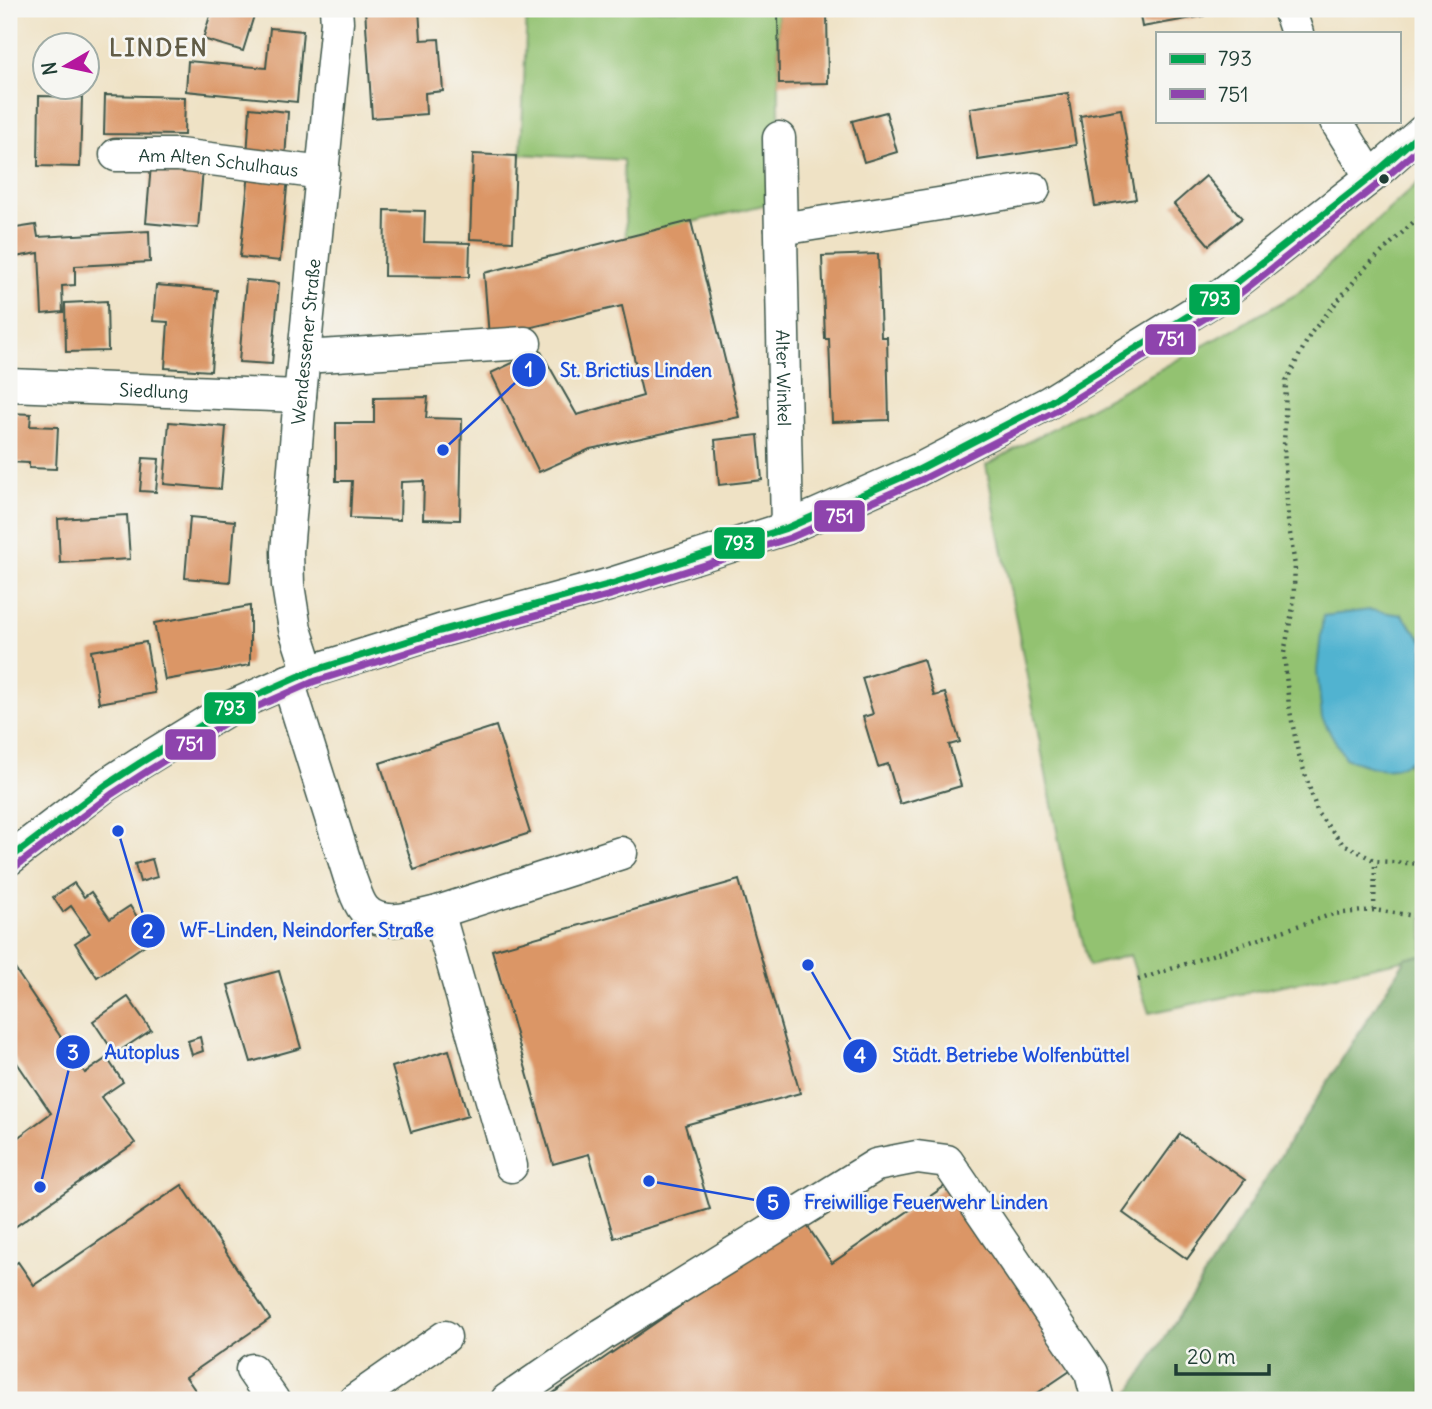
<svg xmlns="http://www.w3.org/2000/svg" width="1432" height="1409" font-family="Delius,sans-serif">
<rect width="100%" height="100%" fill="#f6f6f2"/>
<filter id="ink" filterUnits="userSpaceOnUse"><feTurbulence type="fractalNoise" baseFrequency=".0143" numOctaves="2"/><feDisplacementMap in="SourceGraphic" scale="14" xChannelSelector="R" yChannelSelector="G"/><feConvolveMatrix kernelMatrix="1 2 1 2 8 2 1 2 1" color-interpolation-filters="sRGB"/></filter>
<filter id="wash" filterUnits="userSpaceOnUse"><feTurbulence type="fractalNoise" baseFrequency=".00686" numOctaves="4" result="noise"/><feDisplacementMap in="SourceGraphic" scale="28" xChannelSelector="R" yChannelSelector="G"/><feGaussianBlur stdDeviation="1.57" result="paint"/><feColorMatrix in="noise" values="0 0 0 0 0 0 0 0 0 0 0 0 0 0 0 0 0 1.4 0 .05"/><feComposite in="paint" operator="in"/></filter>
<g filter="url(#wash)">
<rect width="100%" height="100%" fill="#efe2c5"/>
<!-- green -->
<g fill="#93c271" stroke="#598052" stroke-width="2">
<path d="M 527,9 L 778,9 L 780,201 L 626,238 L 623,160 L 521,154 Z"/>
<path d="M 1423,178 L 1423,641 L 1402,615 L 1409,765 L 1423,750 L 1423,956 L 1149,1013 L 1130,955 L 1089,966 L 1064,867 L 986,465 L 1297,294 Z"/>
</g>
<!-- forest -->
<path fill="#76a863" stroke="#4a724c" stroke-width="2" d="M 1423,956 L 1423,1400 L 1125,1400 L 1407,957 Z"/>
<!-- water -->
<path fill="#51b3d0" stroke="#387882" stroke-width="2" d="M 1370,610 L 1402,615 L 1423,641 L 1423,750 C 1397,777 1377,770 1345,758 L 1322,718 L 1317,671 L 1323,616 Z"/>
<g id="blocks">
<!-- building -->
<g fill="#db9666">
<path d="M 212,9 L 256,9 L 243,51 L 203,39 Z"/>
<path d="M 365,9 L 419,9 L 421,40 L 439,39 L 443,91 L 425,93 L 426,114 L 372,118 Z"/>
<path d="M 778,9 L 827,9 L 828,83 L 779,84 Z"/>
<path d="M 1139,9 L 1203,9 L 1204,16 L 1142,27 Z"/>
<path d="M 270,28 L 303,31 L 297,102 L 186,91 L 188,61 L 266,68 Z"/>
<path d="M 1068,93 L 1076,145 L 978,160 L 970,108 Z"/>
<path d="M 105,95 L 185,97 L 184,135 L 104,134 Z"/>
<path d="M 39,96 L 82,97 L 80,167 L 38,166 Z"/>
<path d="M 250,108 L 288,112 L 285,160 L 247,157 Z"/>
<path d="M 1121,109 L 1136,199 L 1095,206 L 1080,116 Z"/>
<path d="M 886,112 L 897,152 L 864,162 L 852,121 Z"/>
<path d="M 473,154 L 516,156 L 513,241 L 470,239 Z"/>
<path d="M 151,165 L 203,169 L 198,228 L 146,223 Z"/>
<path d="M 249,173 L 288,177 L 280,261 L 240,257 Z"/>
<path d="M 1206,176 L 1242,218 L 1209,245 L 1174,204 Z"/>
<path d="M 385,210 L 425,211 L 424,242 L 470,243 L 469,277 L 384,276 Z"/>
<path d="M 691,221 L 739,417 L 590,449 L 539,472 L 491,373 L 540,350 L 577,415 L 643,396 L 622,306 L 489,337 L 484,273 Z"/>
<path d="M 36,225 L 38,237 L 149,231 L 150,262 L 75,266 L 75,285 L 62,286 L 63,312 L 42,314 L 39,253 L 9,258 L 9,229 Z"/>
<path d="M 878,254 L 881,337 L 887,337 L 889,420 L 832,422 L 829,339 L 825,339 L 822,256 Z"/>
<path d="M 246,280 L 279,283 L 272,364 L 239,362 Z"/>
<path d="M 156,285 L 217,290 L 211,371 L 165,368 L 168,322 L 153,321 Z"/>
<path d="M 107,301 L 108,351 L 66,352 L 65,303 Z"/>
<path d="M 428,397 L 426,418 L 462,419 L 460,520 L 423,519 L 424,481 L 401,482 L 400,520 L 350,518 L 352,481 L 336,481 L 336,423 L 374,423 L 374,398 Z"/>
<path d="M 9,413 L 31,414 L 30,426 L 58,427 L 56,469 L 29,468 L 29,463 L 9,462 Z"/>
<path d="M 169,422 L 226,427 L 221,489 L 164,484 Z"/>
<path d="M 758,435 L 762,480 L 719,485 L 715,440 Z"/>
<path d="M 143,458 L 159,459 L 156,492 L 140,491 Z"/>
<path d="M 127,515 L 130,559 L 60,563 L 58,519 Z"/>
<path d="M 190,517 L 235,521 L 230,582 L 185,578 Z"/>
<path d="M 250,606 L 250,665 L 165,680 L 154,623 Z"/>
<path d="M 146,642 L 155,693 L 99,703 L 91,651 Z"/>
<path d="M 923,659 L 934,696 L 945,693 L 960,742 L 949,745 L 961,786 L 900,804 L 888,764 L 878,767 L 863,717 L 873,714 L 862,678 Z"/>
<path d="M 496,726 L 530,833 L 414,870 L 380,763 Z"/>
<path d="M 152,859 L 157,877 L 140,882 L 135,864 Z"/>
<path d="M 739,880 L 800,1093 L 685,1125 L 710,1209 L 614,1238 L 589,1154 L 553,1164 L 492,950 Z"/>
<path d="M 74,883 L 84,897 L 91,892 L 110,919 L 130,906 L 152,940 L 97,977 L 75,943 L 90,933 L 71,906 L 63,912 L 53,897 Z"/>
<path d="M 9,960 L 85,1073 L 107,1058 L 123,1082 L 101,1097 L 135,1143 L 9,1231 L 9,1144 L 51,1113 L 9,1051 Z"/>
<path d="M 279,971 L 301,1048 L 251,1062 L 228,985 Z"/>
<path d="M 128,997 L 151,1030 L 115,1054 L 93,1021 Z"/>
<path d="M 200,1037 L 203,1051 L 192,1055 L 188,1041 Z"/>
<path d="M 449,1050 L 468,1116 L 411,1132 L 392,1067 Z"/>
<path d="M 1180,1134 L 1245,1180 L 1187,1259 L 1123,1213 Z"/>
<path d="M 951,1182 L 1076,1367 L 1027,1400 L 543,1400 L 804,1221 L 832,1263 Z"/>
<path d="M 182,1185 L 270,1319 L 186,1377 L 202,1400 L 9,1400 L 9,1268 L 18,1262 L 34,1285 Z"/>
</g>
</g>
</g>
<g filter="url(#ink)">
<use href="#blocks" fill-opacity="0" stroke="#3e564a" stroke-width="2"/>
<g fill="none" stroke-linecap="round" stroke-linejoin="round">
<!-- minor casing -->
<g stroke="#3e564a" stroke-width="35">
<g id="minor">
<path d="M 1289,9 L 1297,33"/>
<path d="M 1336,121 L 1371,177"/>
<path id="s1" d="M 779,138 L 787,528"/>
<path id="s2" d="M 116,155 L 179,155 L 323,173"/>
<path d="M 781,229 L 1034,189"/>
<path d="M 304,357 L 525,343"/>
<path id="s3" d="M 9,385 L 300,396"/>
<path id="s4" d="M 309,672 L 295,629 L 288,585 L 287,552 L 300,396 L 337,22 L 336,9"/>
<path d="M 288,681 L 350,878 C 354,887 357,901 364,909 C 381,929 416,917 438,912 L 621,853"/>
<path d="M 9,859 L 106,785 L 140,763 L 233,706 L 309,672 L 440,631 L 608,585 L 787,528 L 918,470 L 1048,403 L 1217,298 L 1371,177 L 1423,131"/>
<path d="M 438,912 L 511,1166"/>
<path d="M 252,1370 L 273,1400"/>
<path d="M 355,1400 L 445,1337"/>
<path d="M 507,1400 L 603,1334 L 876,1165 L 917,1157 L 947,1161 L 1091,1373 L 1098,1400"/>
</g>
</g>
<!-- path -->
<g stroke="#3e564a" stroke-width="4.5" stroke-dasharray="2 5" stroke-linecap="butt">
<path d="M 1423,213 L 1365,268 L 1311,333 L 1286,381 L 1284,448 L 1288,520 L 1295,566 L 1293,607 L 1284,653 L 1289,706 L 1298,752 L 1318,814 L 1342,843 L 1375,861 L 1423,864"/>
<path d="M 1374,910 L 1375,861"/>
<path d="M 1138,980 L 1333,914 L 1374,910 L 1409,915 L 1423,923"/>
</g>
<!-- minor -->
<use href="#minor" stroke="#fff" stroke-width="32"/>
<!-- bus-1 casing -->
<g stroke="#f6f6f2" stroke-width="12">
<path id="bus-1" d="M 9,859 L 106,785 L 140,763 L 233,706 L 309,672 L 440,631 L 608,585 L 787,528 L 918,470 L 1048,403 L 1217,298 L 1371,177 L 1423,131"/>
</g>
<!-- bus-2 casing -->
<g stroke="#f6f6f2" stroke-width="12">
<path id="bus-2" d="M 15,867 L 112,794 L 146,772 L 238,715 L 313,682 L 443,641 L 611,595 L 790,538 L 923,479 L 1054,412 L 1223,307 L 1377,185 L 1423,145"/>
</g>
<!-- bus-1 -->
<use href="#bus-1" stroke="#00a651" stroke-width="7"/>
<!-- bus-2 -->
<use href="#bus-2" stroke="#8e44ad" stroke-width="7"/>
</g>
</g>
<!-- markers -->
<circle fill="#1f3d34" stroke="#f6f6f2" stroke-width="2.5" cx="1384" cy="179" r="6"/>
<g text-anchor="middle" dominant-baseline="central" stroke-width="5" stroke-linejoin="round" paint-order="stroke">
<!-- street labels -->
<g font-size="18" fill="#1f3d34" stroke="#f6f6f2">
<text stroke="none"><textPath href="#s2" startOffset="103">Am Alten Schulhaus</textPath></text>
<text stroke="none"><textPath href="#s4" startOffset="334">Wendessener Straße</textPath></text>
<text stroke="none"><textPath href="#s1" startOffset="240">Alter Winkel</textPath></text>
<text stroke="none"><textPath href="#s3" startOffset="145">Siedlung</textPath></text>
</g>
<!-- district labels -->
<g font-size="24" font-weight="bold" letter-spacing="2" fill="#615c46" stroke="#f6f6f2">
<text x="159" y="47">LINDEN</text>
</g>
</g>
<!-- callouts -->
<path fill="none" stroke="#1d4ed8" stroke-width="2.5" d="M443 450L529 370M118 831L148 931M40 1187L73 1052M808 965L860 1056M649 1181L773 1203"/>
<g fill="#1d4ed8" stroke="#f6f6f2" stroke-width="2.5">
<circle cx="443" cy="450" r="7"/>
<circle cx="118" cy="831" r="7"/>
<circle cx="40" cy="1187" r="7"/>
<circle cx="808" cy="965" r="7"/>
<circle cx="649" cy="1181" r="7"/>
<circle cx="529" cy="370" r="18"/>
<circle cx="148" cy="931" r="18"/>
<circle cx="73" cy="1052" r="18"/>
<circle cx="860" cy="1056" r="18"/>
<circle cx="773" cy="1203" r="18"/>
</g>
<g font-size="21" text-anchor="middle" font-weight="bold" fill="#fff">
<text x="529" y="377">1</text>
<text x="148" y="938">2</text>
<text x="73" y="1060">3</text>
<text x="860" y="1063">4</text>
<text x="773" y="1210">5</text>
</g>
<g font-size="19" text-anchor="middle" font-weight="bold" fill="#1d4ed8" stroke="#f6f6f2" stroke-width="5" stroke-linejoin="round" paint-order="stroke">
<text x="636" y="377">St. Brictius Linden</text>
<text x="307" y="937">WF-Linden, Neindorfer Straße</text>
<text x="142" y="1059">Autoplus</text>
<text x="1011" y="1062">Städt. Betriebe Wolfenbüttel</text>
<text x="926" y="1209">Freiwillige Feuerwehr Linden</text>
</g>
<g stroke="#f6f6f2" stroke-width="2.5">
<rect x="1188" y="283" width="53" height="33" rx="7" fill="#00a651"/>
<rect x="1144" y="323" width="53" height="33" rx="7" fill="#8e44ad"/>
<rect x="813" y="499" width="53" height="34" rx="7" fill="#8e44ad"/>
<rect x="713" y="526" width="53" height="34" rx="7" fill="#00a651"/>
<rect x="203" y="691" width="54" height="34" rx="7" fill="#00a651"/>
<rect x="164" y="728" width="53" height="33" rx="7" fill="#8e44ad"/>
</g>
<g font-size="19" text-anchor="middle" font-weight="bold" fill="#fff">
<text x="1215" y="306">793</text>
<text x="1171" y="346">751</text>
<text x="840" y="523">751</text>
<text x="739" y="550">793</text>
<text x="230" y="715">793</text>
<text x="190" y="751">751</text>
</g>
<!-- margin -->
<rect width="1432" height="1409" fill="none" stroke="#f6f6f2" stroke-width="35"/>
<!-- legend -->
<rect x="1156" y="32" width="245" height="91" fill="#f6f6f2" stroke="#a0aca6" stroke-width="2"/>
<rect x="1170" y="54" width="35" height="10" fill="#00a651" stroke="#a0aca6" stroke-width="2"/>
<text x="1218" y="66" font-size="21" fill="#1f3d34">793</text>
<rect x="1170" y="89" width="35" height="10" fill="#8e44ad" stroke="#a0aca6" stroke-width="2"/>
<text x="1218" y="102" font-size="21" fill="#1f3d34">751</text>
<!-- north arrow -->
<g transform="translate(66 66) rotate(261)"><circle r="33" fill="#f6f6f2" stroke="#a0aca6" stroke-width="2"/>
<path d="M0-5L12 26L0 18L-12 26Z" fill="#b5179e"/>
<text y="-10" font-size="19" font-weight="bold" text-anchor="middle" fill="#1f3d34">N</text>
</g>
<!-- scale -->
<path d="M1176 1364v10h93v-10" fill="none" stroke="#1f3d34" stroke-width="3.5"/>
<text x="1187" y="1364" font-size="21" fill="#1f3d34" stroke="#f6f6f2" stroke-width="5" paint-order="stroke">20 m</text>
</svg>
